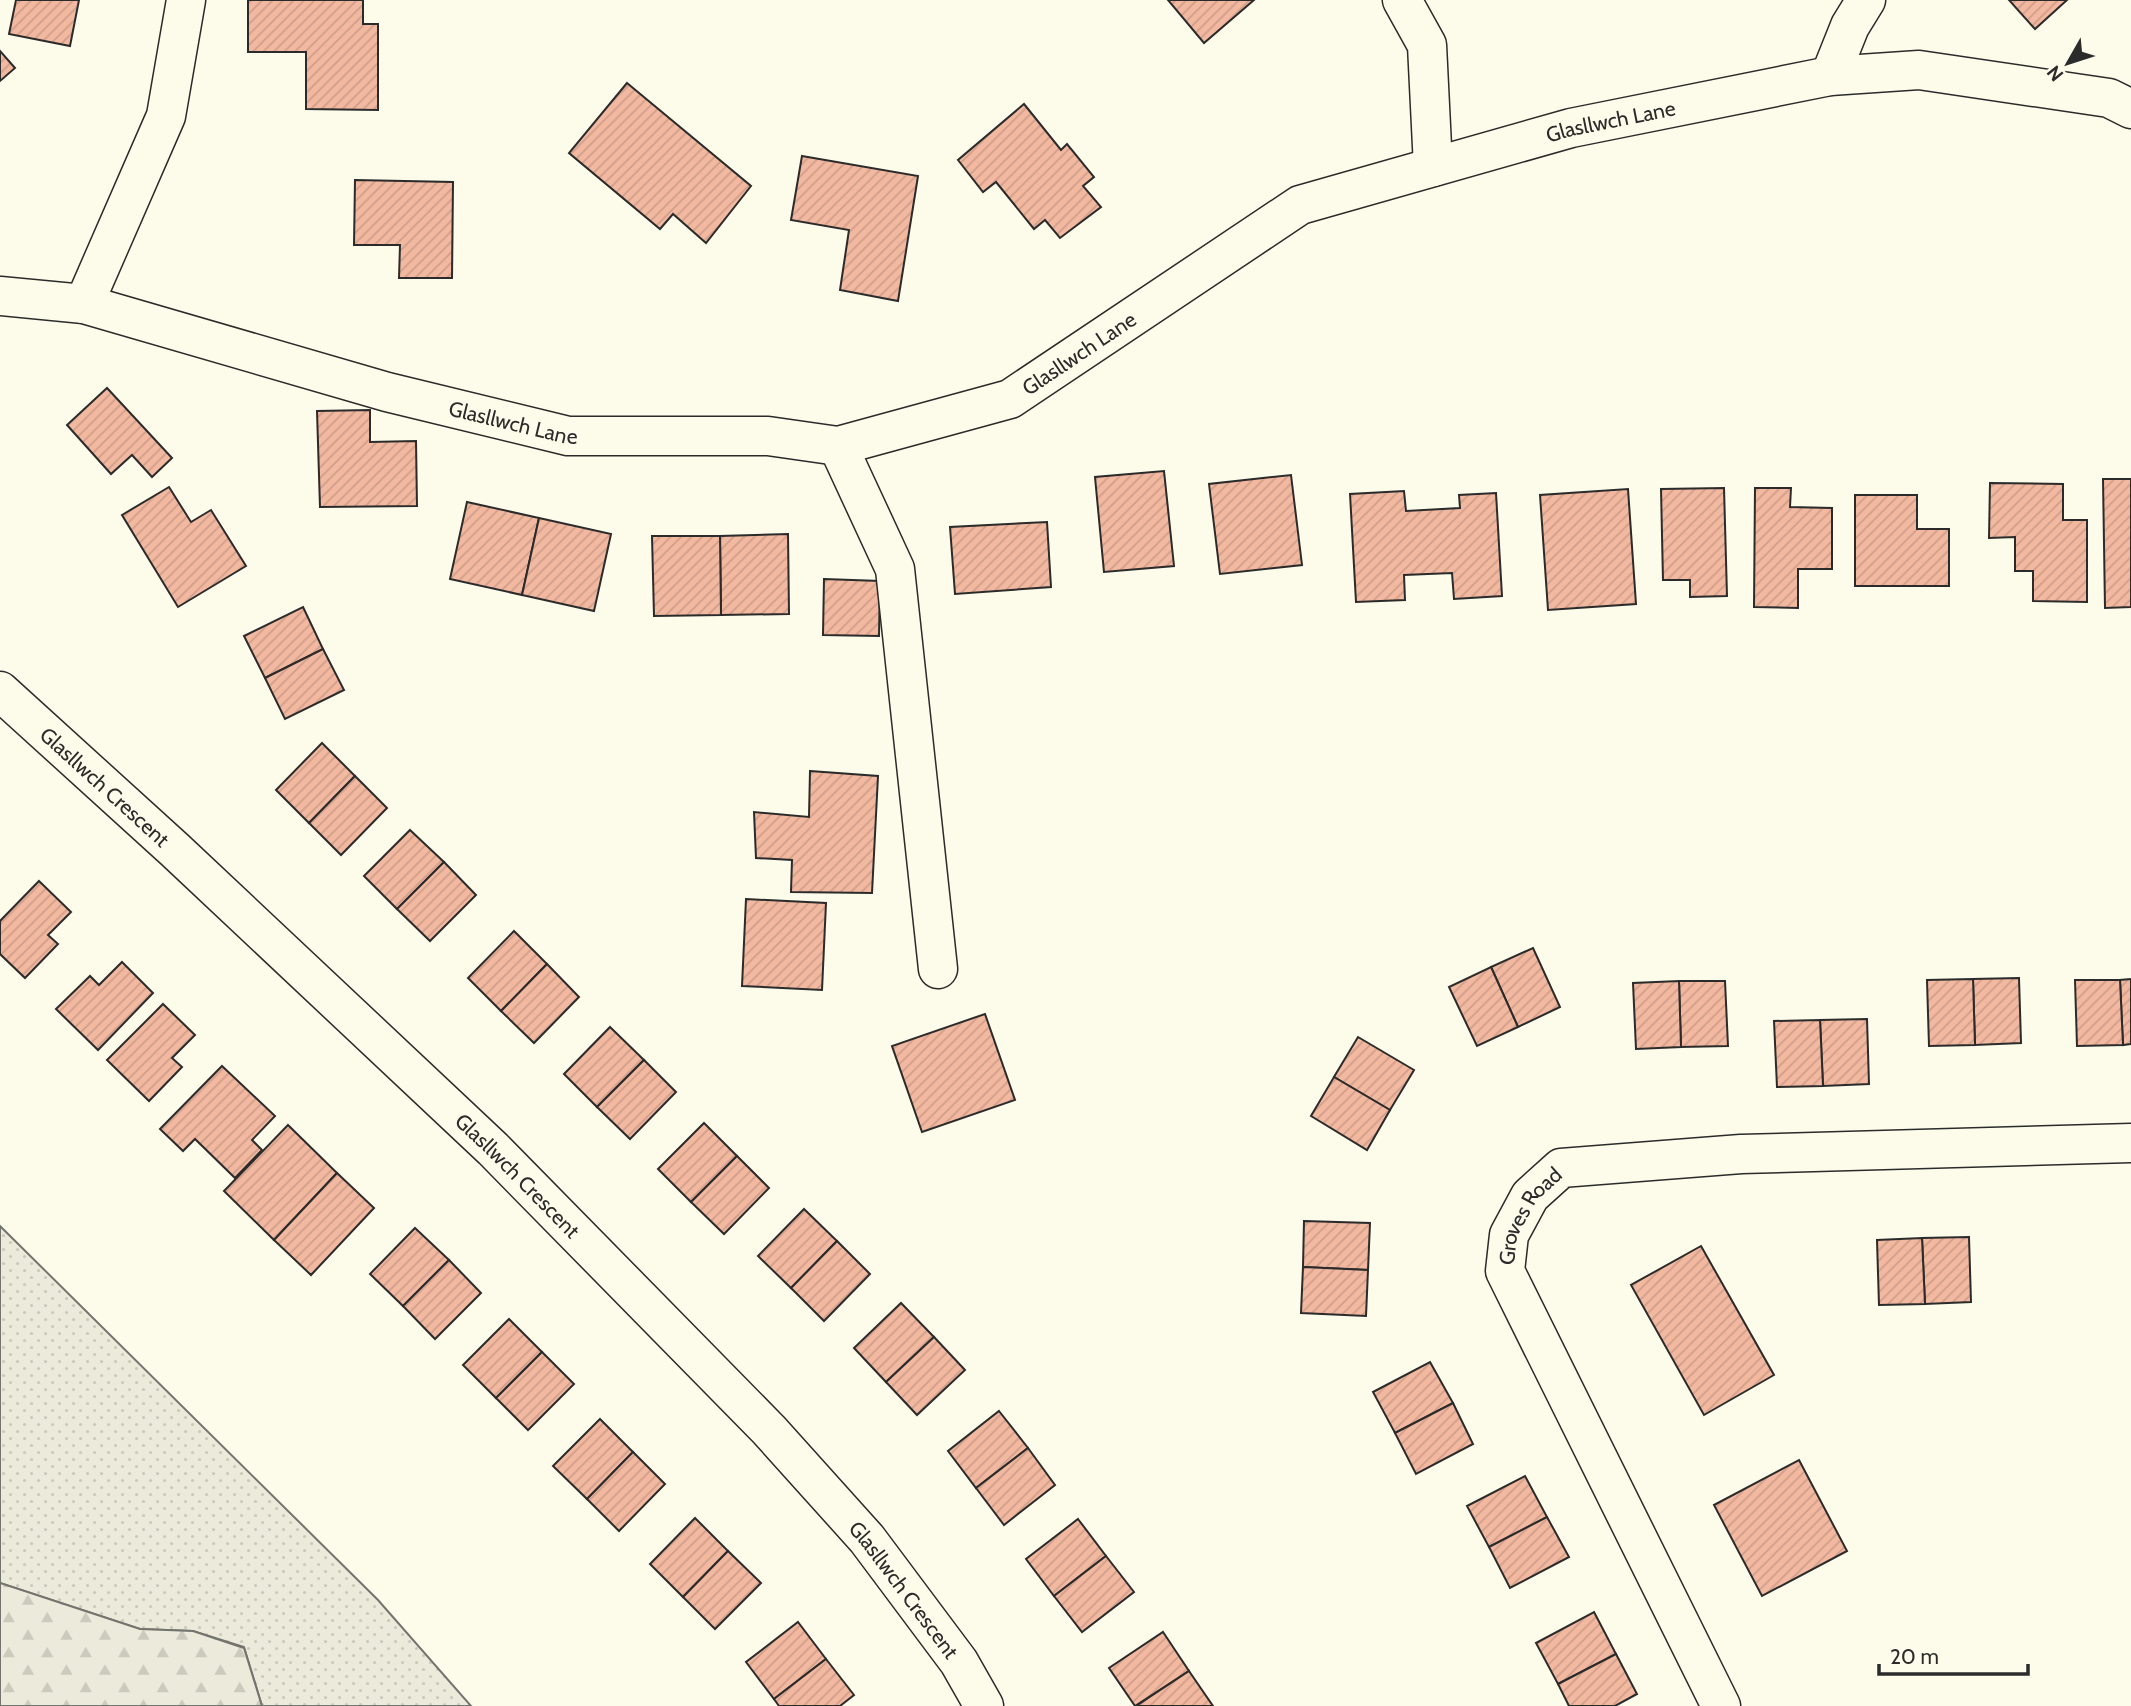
<svg xmlns="http://www.w3.org/2000/svg" width="2131" height="1706" font-family="Cabin,sans-serif">
<defs>
<pattern id="grass-dots" width="8" height="8" patternUnits="userSpaceOnUse" patternTransform="scale(1.75)"><rect width="8" height="8" fill="#ecebdb"/><path d="M2 2h.1M6 6h.1" fill="none" stroke="#cbcabc" stroke-width="1.8" stroke-linecap="round"/></pattern>
<pattern id="forest-firs" width="22" height="20" patternUnits="userSpaceOnUse" patternTransform="scale(1.75)"><rect width="22" height="20" fill="#ecebdb"/><path d="M5 1l3.5 6h-7zM16 11l3.5 6h-7z" fill="#cbcabc"/></pattern>
<pattern id="building-hatch" width="6" height="6" patternUnits="userSpaceOnUse" patternTransform="scale(1.75)"><rect width="6" height="6" fill="#f2b8a0"/><path d="M-1 1l2-2M0 6l6-6M5 7l2-2" fill="none" stroke="#d09e8a"/></pattern>
</defs>
<rect width="100%" height="100%" fill="#fdfbea"/>
<!-- grass -->
<path fill="url(#grass-dots)" stroke="#74746e" stroke-width="2" d="M 0,1226 L 378,1600 L 471,1706 L 262,1706 L 244,1647 L 193,1631 L 140,1629 L 0,1583 Z"/>
<!-- forest -->
<path fill="url(#forest-firs)" stroke="#74746e" stroke-width="2" d="M 0,1583 L 140,1629 L 193,1631 L 244,1648 L 262,1706 L 0,1706 Z"/>
<!-- building -->
<g fill="url(#building-hatch)" stroke="#2b2b2b" stroke-width="2">
<path d="M 16,0 L 79,0 L 70,46 L 9,34 Z"/>
<path d="M 248,0 L 363,0 L 363,24 L 378,24 L 378,110 L 306,109 L 306,52 L 248,52 Z"/>
<path d="M 1168,0 L 1254,0 L 1204,43 Z"/>
<path d="M 2009,0 L 2067,0 L 2035,29 Z"/>
<path d="M 0,51 L 15,68 L 0,81 Z"/>
<path d="M 627,83 L 751,186 L 706,243 L 673,214 L 660,229 L 569,153 Z"/>
<path d="M 1024,104 L 1061,150 L 1067,144 L 1094,177 L 1083,186 L 1101,207 L 1060,238 L 1045,220 L 1034,229 L 996,182 L 983,192 L 958,160 Z"/>
<path d="M 802,156 L 918,176 L 898,301 L 840,290 L 849,230 L 791,220 Z"/>
<path d="M 355,180 L 453,182 L 452,278 L 399,278 L 400,245 L 354,245 Z"/>
<path d="M 107,388 L 172,458 L 152,477 L 132,455 L 111,474 L 67,425 Z"/>
<path d="M 370,410 L 370,442 L 416,441 L 417,506 L 320,507 L 317,411 Z"/>
<path d="M 1164,471 L 1174,566 L 1104,572 L 1095,477 Z"/>
<path d="M 1291,475 L 1302,565 L 1220,574 L 1209,484 Z"/>
<path d="M 2103,479 L 2131,479 L 2131,607 L 2105,608 Z"/>
<path d="M 1990,483 L 2063,484 L 2063,520 L 2087,520 L 2087,602 L 2033,601 L 2033,571 L 2015,571 L 2015,537 L 1989,538 Z"/>
<path d="M 169,487 L 191,522 L 211,510 L 246,566 L 178,607 L 122,515 Z"/>
<path d="M 1724,488 L 1727,596 L 1690,597 L 1690,580 L 1663,580 L 1661,489 Z"/>
<path d="M 1755,488 L 1791,488 L 1790,507 L 1832,508 L 1832,569 L 1798,569 L 1798,608 L 1754,607 Z"/>
<path d="M 1628,489 L 1636,604 L 1548,610 L 1540,495 Z"/>
<path d="M 1404,491 L 1406,511 L 1460,508 L 1459,495 L 1496,493 L 1502,596 L 1454,599 L 1452,573 L 1404,575 L 1405,600 L 1356,602 L 1350,494 Z"/>
<path d="M 1855,495 L 1917,495 L 1917,529 L 1949,529 L 1949,586 L 1855,586 Z"/>
<path d="M 467,502 L 539,518 L 522,595 L 450,579 Z"/>
<path d="M 539,518 L 611,534 L 594,611 L 522,595 Z"/>
<path d="M 1047,522 L 1051,587 L 955,594 L 950,527 Z"/>
<path d="M 788,534 L 789,614 L 721,615 L 720,536 Z"/>
<path d="M 652,536 L 720,536 L 721,615 L 654,616 Z"/>
<path d="M 824,579 L 880,581 L 879,636 L 823,635 Z"/>
<path d="M 303,607 L 323,649 L 265,678 L 244,636 Z"/>
<path d="M 323,649 L 344,690 L 285,719 L 265,678 Z"/>
<path d="M 322,743 L 355,776 L 309,823 L 276,790 Z"/>
<path d="M 810,771 L 878,776 L 872,893 L 791,892 L 792,860 L 756,858 L 754,812 L 809,817 Z"/>
<path d="M 355,776 L 387,808 L 341,855 L 309,823 Z"/>
<path d="M 410,830 L 444,862 L 397,909 L 364,876 Z"/>
<path d="M 444,862 L 476,895 L 430,941 L 397,909 Z"/>
<path d="M 39,881 L 71,912 L 48,935 L 58,944 L 25,978 L 0,954 L 0,921 Z"/>
<path d="M 746,899 L 826,903 L 822,990 L 742,986 Z"/>
<path d="M 514,931 L 547,964 L 501,1011 L 468,978 Z"/>
<path d="M 1533,948 L 1560,1007 L 1518,1027 L 1491,967 Z"/>
<path d="M 122,962 L 153,993 L 98,1050 L 56,1009 L 90,976 L 99,985 Z"/>
<path d="M 547,964 L 579,997 L 534,1043 L 501,1011 Z"/>
<path d="M 1491,967 L 1518,1027 L 1477,1046 L 1449,987 Z"/>
<path d="M 2019,978 L 2021,1043 L 1975,1045 L 1973,979 Z"/>
<path d="M 1973,979 L 1975,1045 L 1929,1046 L 1927,980 Z"/>
<path d="M 2131,979 L 2131,1044 L 2123,1045 L 2120,980 Z"/>
<path d="M 2075,980 L 2120,980 L 2123,1045 L 2077,1046 Z"/>
<path d="M 1679,981 L 1725,981 L 1728,1046 L 1681,1047 Z"/>
<path d="M 1679,981 L 1681,1047 L 1636,1049 L 1633,983 Z"/>
<path d="M 163,1004 L 195,1035 L 172,1058 L 182,1067 L 149,1101 L 107,1060 Z"/>
<path d="M 985,1014 L 1015,1100 L 922,1132 L 892,1046 Z"/>
<path d="M 1867,1019 L 1869,1084 L 1823,1086 L 1820,1020 Z"/>
<path d="M 1820,1020 L 1823,1086 L 1777,1087 L 1774,1021 Z"/>
<path d="M 610,1027 L 644,1060 L 597,1107 L 564,1074 Z"/>
<path d="M 1358,1037 L 1414,1070 L 1390,1110 L 1334,1077 Z"/>
<path d="M 644,1060 L 676,1092 L 630,1139 L 597,1107 Z"/>
<path d="M 222,1066 L 275,1116 L 252,1140 L 262,1150 L 235,1178 L 195,1139 L 183,1151 L 160,1129 Z"/>
<path d="M 1334,1077 L 1390,1110 L 1367,1150 L 1311,1116 Z"/>
<path d="M 704,1123 L 737,1156 L 691,1202 L 658,1169 Z"/>
<path d="M 288,1125 L 337,1173 L 274,1240 L 224,1191 Z"/>
<path d="M 737,1156 L 769,1188 L 724,1234 L 691,1202 Z"/>
<path d="M 337,1173 L 374,1208 L 311,1275 L 274,1240 Z"/>
<path d="M 804,1209 L 837,1241 L 791,1288 L 758,1256 Z"/>
<path d="M 1304,1221 L 1370,1223 L 1368,1270 L 1303,1267 Z"/>
<path d="M 415,1228 L 449,1260 L 403,1306 L 370,1274 Z"/>
<path d="M 1969,1237 L 1971,1302 L 1925,1304 L 1922,1238 Z"/>
<path d="M 1922,1238 L 1925,1304 L 1879,1305 L 1877,1240 Z"/>
<path d="M 837,1241 L 870,1274 L 824,1321 L 791,1288 Z"/>
<path d="M 1701,1246 L 1774,1375 L 1704,1415 L 1631,1285 Z"/>
<path d="M 449,1260 L 481,1293 L 435,1339 L 403,1306 Z"/>
<path d="M 1303,1267 L 1368,1270 L 1366,1316 L 1301,1313 Z"/>
<path d="M 901,1303 L 934,1337 L 886,1382 L 854,1348 Z"/>
<path d="M 509,1319 L 542,1352 L 496,1398 L 463,1365 Z"/>
<path d="M 934,1337 L 965,1370 L 917,1415 L 886,1382 Z"/>
<path d="M 542,1352 L 574,1384 L 528,1430 L 496,1398 Z"/>
<path d="M 1430,1362 L 1453,1403 L 1395,1433 L 1373,1392 Z"/>
<path d="M 1453,1403 L 1473,1444 L 1416,1474 L 1395,1433 Z"/>
<path d="M 999,1411 L 1028,1448 L 976,1488 L 948,1451 Z"/>
<path d="M 600,1419 L 633,1452 L 587,1499 L 553,1466 Z"/>
<path d="M 1028,1448 L 1055,1485 L 1004,1525 L 976,1488 Z"/>
<path d="M 633,1452 L 665,1484 L 619,1531 L 587,1499 Z"/>
<path d="M 1799,1460 L 1847,1551 L 1762,1596 L 1714,1505 Z"/>
<path d="M 1525,1476 L 1547,1517 L 1489,1547 L 1467,1506 Z"/>
<path d="M 1547,1517 L 1569,1557 L 1510,1588 L 1489,1547 Z"/>
<path d="M 695,1518 L 728,1551 L 683,1597 L 650,1564 Z"/>
<path d="M 1078,1519 L 1106,1556 L 1054,1596 L 1026,1559 Z"/>
<path d="M 728,1551 L 761,1583 L 715,1629 L 683,1597 Z"/>
<path d="M 1106,1556 L 1134,1592 L 1082,1632 L 1054,1596 Z"/>
<path d="M 1594,1612 L 1616,1654 L 1558,1684 L 1536,1643 Z"/>
<path d="M 798,1622 L 826,1659 L 774,1699 L 746,1662 Z"/>
<path d="M 1163,1632 L 1189,1671 L 1135,1706 L 1109,1668 Z"/>
<path d="M 1616,1654 L 1637,1694 L 1615,1706 L 1569,1706 L 1558,1684 Z"/>
<path d="M 826,1659 L 854,1695 L 840,1706 L 779,1706 L 774,1699 Z"/>
<path d="M 1189,1671 L 1213,1706 L 1136,1706 Z"/>
</g>
<g fill="none" stroke-linecap="round" stroke-linejoin="round">
<!-- minor casing -->
<g stroke="#2b2b2b" stroke-width="41">
<g id="minor">
<path d="M 1402,0 L 1427,45 L 1433,167"/>
<path d="M 1830,76 L 1850,26 L 1866,0"/>
<path id="s1" d="M 0,296 L 84,304 L 387,392 L 568,436 L 768,436 L 838,446 L 1010,399 L 1300,205 L 1571,128 L 1830,76 L 1919,70 L 2109,98 L 2131,109"/>
<path d="M 84,304 L 166,116 L 186,0"/>
<path d="M 838,446 L 895,569 L 938,969"/>
<path id="s2" d="M 1721,1706 L 1505,1271 L 1509,1235 L 1530,1196 L 1561,1168 L 1741,1154 L 2131,1143"/>
</g>
</g>
<!-- major casing -->
<g stroke="#2b2b2b" stroke-width="41">
<g id="major">
<path id="s3" d="M 0,691 L 175,850 L 493,1149 L 769,1430 L 867,1539 L 959,1662 L 984,1706"/>
</g>
</g>
<!-- minor -->
<use href="#minor" stroke="#fdfbea" stroke-width="38"/>
<!-- major -->
<use href="#major" stroke="#fdfbea" stroke-width="38"/>
</g>
<g text-anchor="middle" dominant-baseline="central" stroke-width="5" stroke-linejoin="round" paint-order="stroke">
<!-- street labels -->
<g font-size="21" fill="#2b2b2b" stroke="#fdfbea">
<text stroke="none"><textPath href="#s1" startOffset="1706">Glasllwch Lane</textPath></text>
<text stroke="none"><textPath href="#s1" startOffset="1118">Glasllwch Lane</textPath></text>
<text stroke="none"><textPath href="#s1" startOffset="530">Glasllwch Lane</textPath></text>
<text stroke="none"><textPath href="#s3" startOffset="142">Glasllwch Crescent</textPath></text>
<text stroke="none"><textPath href="#s3" startOffset="709">Glasllwch Crescent</textPath></text>
<text stroke="none"><textPath href="#s2" startOffset="548">Groves Road</textPath></text>
<text stroke="none"><textPath href="#s3" startOffset="1276">Glasllwch Crescent</textPath></text>
</g>
</g>
<!-- north arrow -->
<g transform="translate(2068 63) rotate(231)" stroke="#fdfbea" stroke-width="5" paint-order="stroke">
<path d="M0-5L12 26L0 18L-12 26Z" fill="#2b2b2b"/>
<text y="-10" font-size="19" font-weight="bold" text-anchor="middle" fill="#2b2b2b">N</text>
</g>
<!-- scale -->
<path d="M1879 1664v10h149v-10" fill="none" stroke="#2b2b2b" stroke-width="3.5"/>
<text x="1890" y="1664" font-size="21" fill="#2b2b2b" stroke="#fdfbea" stroke-width="5" paint-order="stroke">20 m</text>
</svg>
